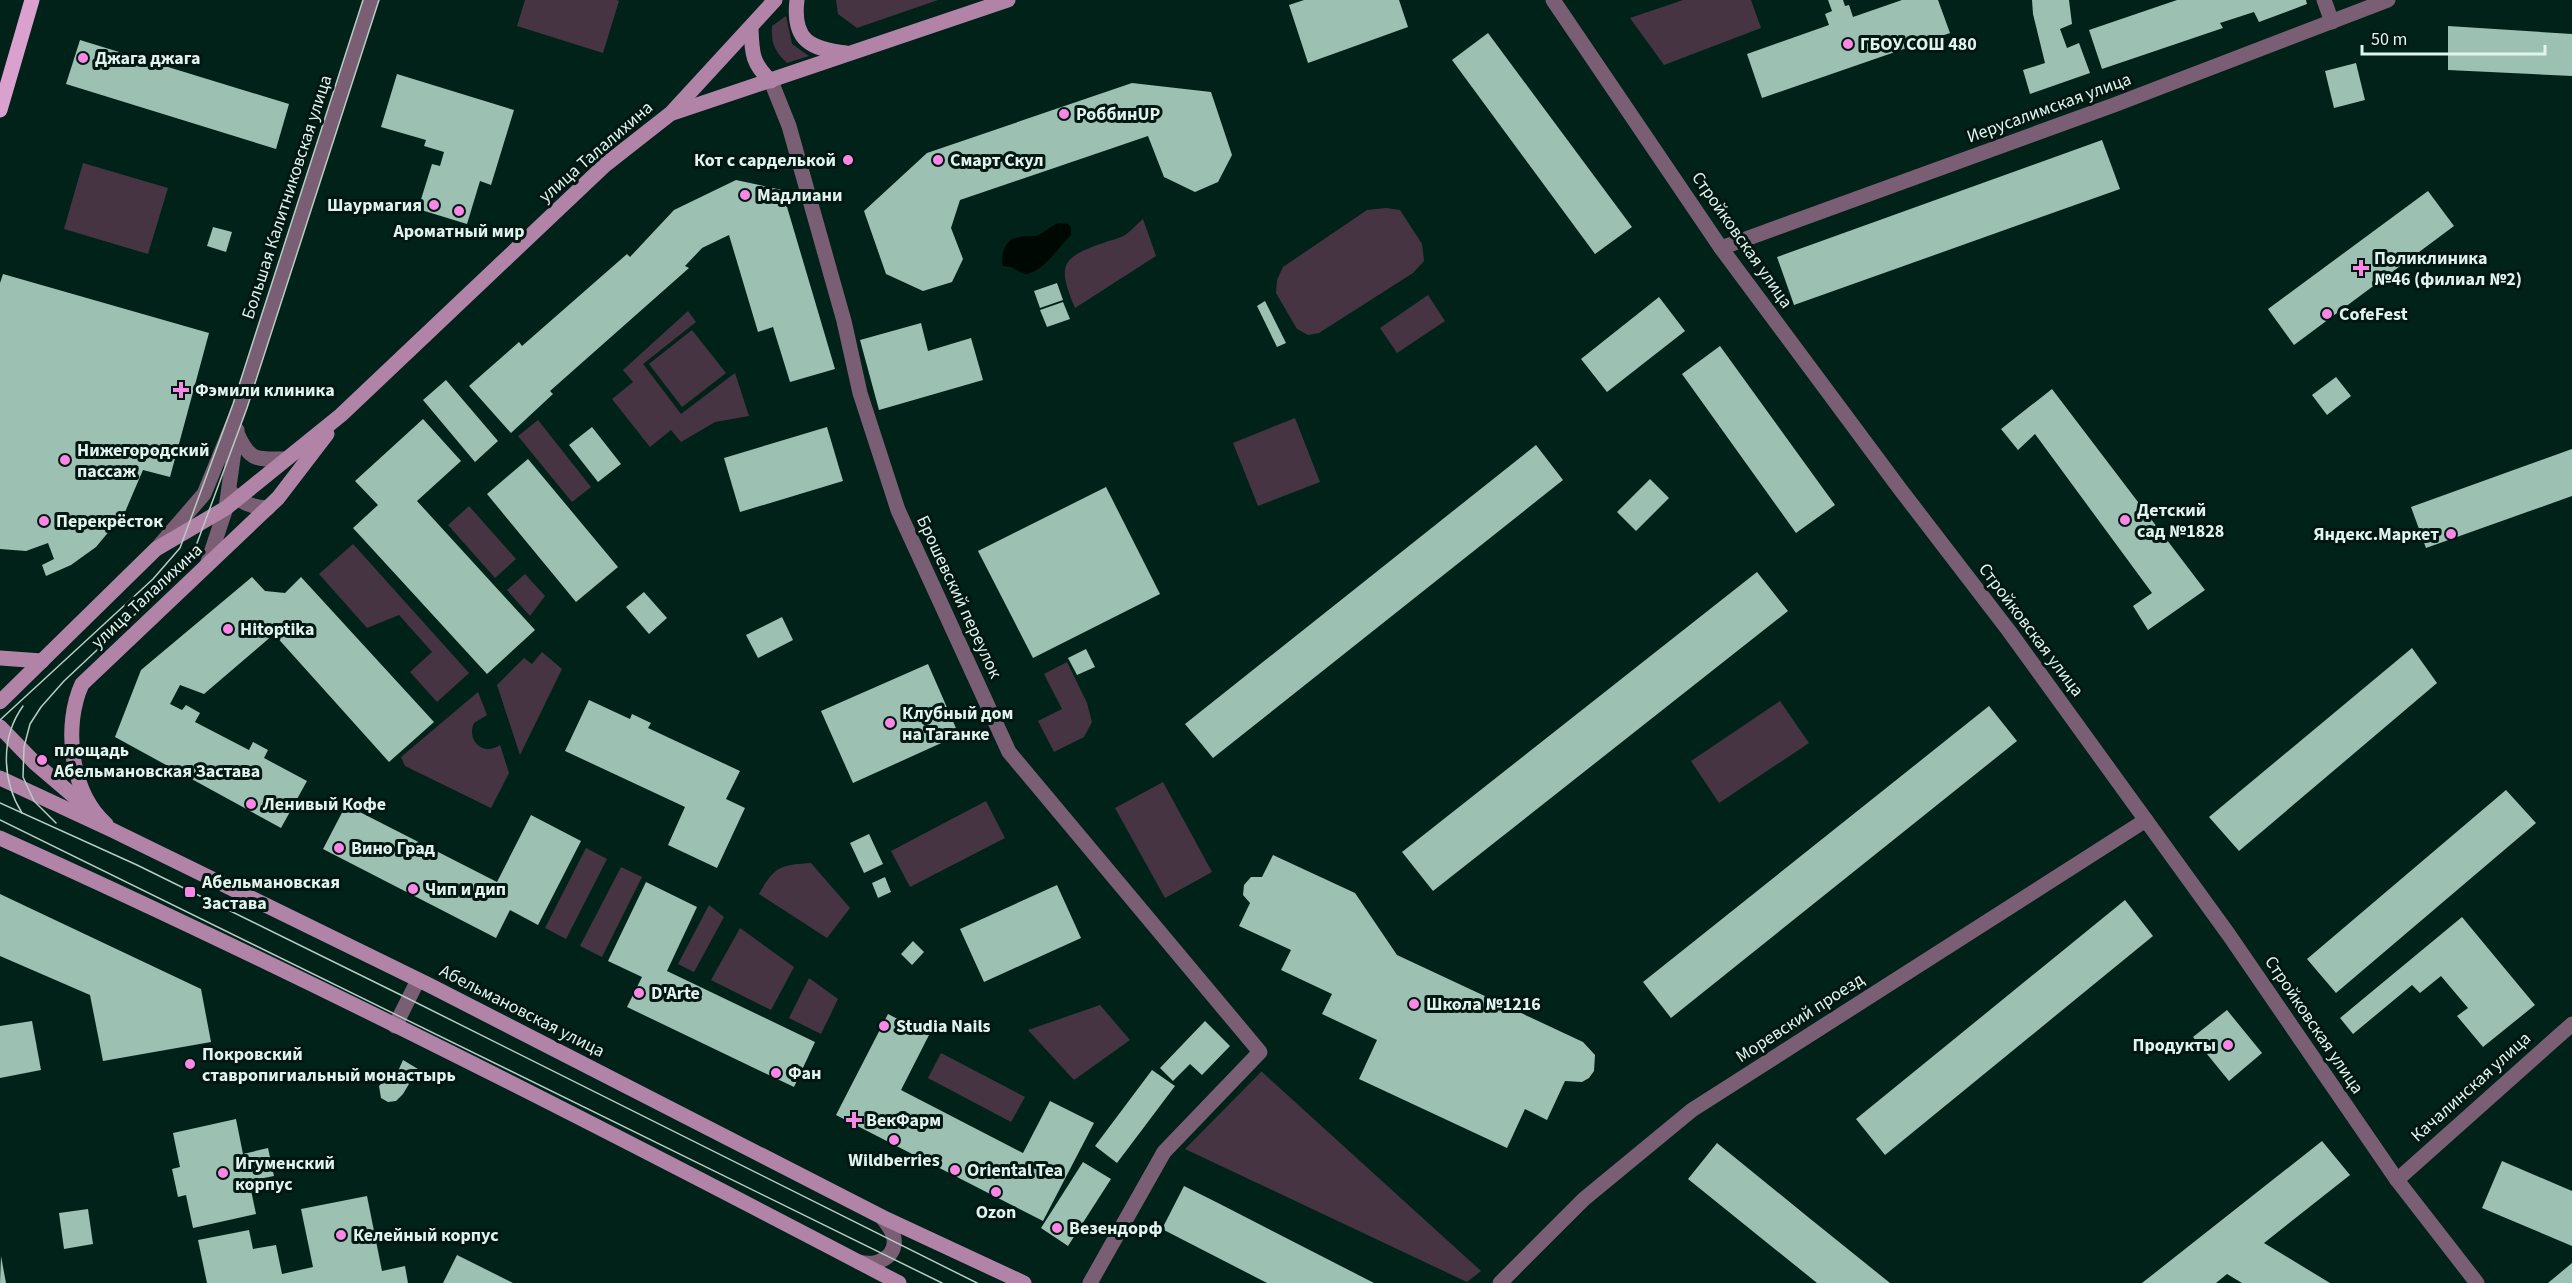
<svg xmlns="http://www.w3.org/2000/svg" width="2572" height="1283" font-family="'Source Sans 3',sans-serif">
<rect width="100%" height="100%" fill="#012219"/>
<!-- green -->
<g fill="#473442">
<path d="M 525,0 L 617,0 L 619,1 L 603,53 L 517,26 Z"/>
<path d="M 836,0 L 938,0 L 857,28 L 838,14 Z"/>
<path d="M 1683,0 L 1751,0 L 1761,28 L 1664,65 L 1630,18 Z"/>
<path d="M 786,16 L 792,44 L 809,56 L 787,63 C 775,51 771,44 772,26 Z"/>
<path d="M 83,163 L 168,188 L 148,254 L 64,229 Z"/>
<path d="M 1386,208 L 1400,210 L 1422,244 L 1424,261 L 1413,273 L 1319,333 L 1308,335 L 1297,329 L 1276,293 L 1277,280 L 1283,267 L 1367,210 Z"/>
<path d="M 1143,219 L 1156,256 L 1075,308 C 1058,267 1059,258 1103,243 C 1110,240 1119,239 1125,235 C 1131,231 1137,224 1143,219 Z"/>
<path d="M 1428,295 L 1445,321 L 1397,353 L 1380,328 Z"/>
<path d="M 688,311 L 696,322 L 643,364 L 681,414 L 735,373 L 749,416 L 715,422 L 681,442 L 671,430 L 650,447 L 612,399 L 633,382 L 623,370 Z"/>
<path d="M 692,330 L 726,373 L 682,407 L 649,364 Z"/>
<path d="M 1295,418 L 1320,482 L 1258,506 L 1233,443 Z"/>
<path d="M 538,420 L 591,487 L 572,502 L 518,436 Z"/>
<path d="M 469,506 L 516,559 L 495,578 L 448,525 Z"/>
<path d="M 353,544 L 469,673 L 437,702 L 410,672 L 432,652 L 399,615 L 367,628 L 319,574 Z"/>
<path d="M 525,574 L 545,596 L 530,616 L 507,590 Z"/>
<path d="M 542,652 L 562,669 L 520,755 L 497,685 L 524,658 L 532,664 Z"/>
<path d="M 1067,662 L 1087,703 L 1092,722 L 1084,737 L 1054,752 L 1038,721 L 1062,709 L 1044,674 Z"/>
<path d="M 478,692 L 487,715 L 474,723 C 466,740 483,757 500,745 L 509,773 L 491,808 L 405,766 L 401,757 Z"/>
<path d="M 1780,701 L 1809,743 L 1719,803 L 1691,761 Z"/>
<path d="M 1163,782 L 1212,872 L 1165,898 L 1115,808 Z"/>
<path d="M 986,801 L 1005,838 L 910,887 L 891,851 Z"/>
<path d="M 586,848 L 607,859 L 566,939 L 545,928 Z"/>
<path d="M 811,863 L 850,908 L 827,938 L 759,894 C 774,866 781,865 811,863 Z"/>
<path d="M 621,867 L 642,877 L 602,957 L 580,946 Z"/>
<path d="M 709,905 L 724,917 L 694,972 L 678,964 Z"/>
<path d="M 740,928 L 794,967 L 771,1010 L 711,980 Z"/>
<path d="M 809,978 L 838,999 L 821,1034 L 789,1018 Z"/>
<path d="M 1100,1005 L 1130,1040 L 1074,1080 L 1028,1030 Z"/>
<path d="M 941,1053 L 1025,1097 L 1011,1122 L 928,1078 Z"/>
<path d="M 1261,1072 L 1262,1072 L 1481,1271 L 1467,1282 L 1185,1149 Z"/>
</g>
<!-- water -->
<path fill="#000803" d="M 1058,223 L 1068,224 L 1071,227 L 1071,235 C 1057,248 1044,273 1024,274 L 1011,267 L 1003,266 C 1000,254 1005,239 1019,237 C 1026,235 1032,238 1038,235 C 1045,232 1051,226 1058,223 Z"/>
<!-- building -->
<g fill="#9cc0b2">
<path d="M 1304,0 L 1399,0 L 1408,27 L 1308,63 L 1289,5 Z"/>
<path d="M 1828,0 L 1843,0 L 1845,6 L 1849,5 L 1853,17 L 1902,0 L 1938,0 L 1950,33 L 1762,98 L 1747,54 L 1829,25 L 1825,14 L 1832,11 Z"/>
<path d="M 2032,0 L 2069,0 L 2072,24 L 2060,29 L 2067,48 L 2079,43 L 2090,73 L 2030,94 L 2023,70 L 2045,63 L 2033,14 Z"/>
<path d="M 2177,0 L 2306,0 L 2307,4 L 2259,22 L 2254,12 L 2220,23 L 2223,28 L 2102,69 L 2089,30 Z"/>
<path d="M 2448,26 L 2572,34 L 2572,76 L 2448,70 Z"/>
<path d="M 1488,33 L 1632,227 L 1595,254 L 1452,60 Z"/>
<path d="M 80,40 L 289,104 L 276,149 L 66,84 Z"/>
<path d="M 2356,63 L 2365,100 L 2334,108 L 2325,71 Z"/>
<path d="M 397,74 L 514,110 L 491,185 L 480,181 L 467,224 L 418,209 L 432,164 L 440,166 L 444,152 L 424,146 L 426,140 L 381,127 Z"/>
<path d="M 1132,83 L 1211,92 L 1232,155 L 1218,182 L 1195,192 L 1164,177 L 1148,136 L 960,200 L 951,228 L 963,259 L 952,282 L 923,291 L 886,274 L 864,211 L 927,153 Z"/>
<path d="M 2102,140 L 2120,189 L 1794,305 L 1777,257 Z"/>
<path d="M 736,180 L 782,190 L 835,369 L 790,382 L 773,327 L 758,332 L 729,235 L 702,248 L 685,266 L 689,268 L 550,391 L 553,394 L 511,433 L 469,386 L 519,342 L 522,346 L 627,254 L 630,257 L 674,210 Z"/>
<path d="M 2428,191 L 2454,226 L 2294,345 L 2268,309 Z"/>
<path d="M 213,227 L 232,232 L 226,252 L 207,246 Z"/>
<path d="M 3,274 L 209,333 L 170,477 L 143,470 L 125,512 L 96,547 L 71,565 L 46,576 L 42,565 L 54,559 L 48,543 L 26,551 L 0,549 L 0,283 Z"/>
<path d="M 1057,283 L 1063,300 L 1040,308 L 1034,291 Z"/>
<path d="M 1659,297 L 1685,331 L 1607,392 L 1581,359 Z"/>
<path d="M 1265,301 L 1286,343 L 1277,347 L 1257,306 Z"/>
<path d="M 1063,302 L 1070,319 L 1047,327 L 1040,310 Z"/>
<path d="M 921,323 L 928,351 L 971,338 L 983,380 L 879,410 L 860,340 Z"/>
<path d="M 1720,346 L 1835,505 L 1796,533 L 1682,374 Z"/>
<path d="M 2336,377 L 2351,396 L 2327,415 L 2312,395 Z"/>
<path d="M 446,380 L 498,441 L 475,462 L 423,400 Z"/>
<path d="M 2052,389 L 2205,590 L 2148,630 L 2133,606 L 2152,593 L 2035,434 L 2018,450 L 2001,429 Z"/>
<path d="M 423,419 L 461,461 L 417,501 L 535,630 L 487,674 L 353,528 L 378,505 L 355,481 Z"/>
<path d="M 592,427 L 621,464 L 598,482 L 569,445 Z"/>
<path d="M 827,427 L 843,481 L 740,512 L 724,458 Z"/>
<path d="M 1536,445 L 1563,480 L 1213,758 L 1185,724 Z"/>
<path d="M 2572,449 L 2572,496 L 2426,548 L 2411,507 Z"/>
<path d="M 528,459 L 618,567 L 576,602 L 487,494 Z"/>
<path d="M 1650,479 L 1669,498 L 1636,531 L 1617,512 Z"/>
<path d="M 1106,487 L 1160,594 L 1033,658 L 978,551 Z"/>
<path d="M 1757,572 L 1788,611 L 1433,891 L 1402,852 Z"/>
<path d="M 252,577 L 265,591 L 285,593 L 301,577 L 434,722 L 389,762 L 274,634 L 204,694 L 180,685 L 170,704 L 182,710 L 186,705 L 200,713 L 195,722 L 249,750 L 253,742 L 268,750 L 264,758 L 307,781 L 281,828 L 115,737 L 141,670 Z"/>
<path d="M 644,592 L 667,618 L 649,634 L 626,607 Z"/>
<path d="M 782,617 L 793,640 L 758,658 L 746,635 Z"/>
<path d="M 2412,648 L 2437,683 L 2239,851 L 2209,817 Z"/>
<path d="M 1086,649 L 1095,667 L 1077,675 L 1068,658 Z"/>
<path d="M 928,664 L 959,735 L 853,783 L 821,711 Z"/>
<path d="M 589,700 L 630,719 L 632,714 L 651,723 L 648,728 L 740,771 L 726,799 L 745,808 L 717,868 L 668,845 L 685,807 L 565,751 Z"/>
<path d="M 1989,706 L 2017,741 L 1671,1018 L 1643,982 Z"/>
<path d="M 2506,790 L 2536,823 L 2336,993 L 2307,959 Z"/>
<path d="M 346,805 L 497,882 L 531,815 L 581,841 L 538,925 L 510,910 L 496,938 L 323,849 Z"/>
<path d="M 869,834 L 883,864 L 864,873 L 850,843 Z"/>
<path d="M 1273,855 L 1355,893 L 1397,955 L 1583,1042 L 1595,1055 L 1594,1071 L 1589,1078 L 1582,1082 L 1565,1081 L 1547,1120 L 1525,1109 L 1507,1148 L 1359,1079 L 1377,1040 L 1322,1014 L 1332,994 L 1281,970 L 1291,950 L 1239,926 L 1250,903 L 1243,895 L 1244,885 L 1251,877 L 1262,877 Z"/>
<path d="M 885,877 L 891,892 L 878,898 L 872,883 Z"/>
<path d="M 646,882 L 697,907 L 667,971 L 815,1042 L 794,1087 L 627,1007 L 642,977 L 608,961 Z"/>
<path d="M 1057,885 L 1081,938 L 984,982 L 960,929 Z"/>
<path d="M 0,894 L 201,989 L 211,1042 L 103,1061 L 90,995 L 0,956 Z"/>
<path d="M 2125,900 L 2153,936 L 1885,1155 L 1856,1119 Z"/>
<path d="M 2462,917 L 2535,1005 L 2483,1047 L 2457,1016 L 2468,1008 L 2441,976 L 2420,993 L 2412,985 L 2353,1034 L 2340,1018 Z"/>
<path d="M 913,941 L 924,952 L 912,965 L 901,954 Z"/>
<path d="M 2227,1010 L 2262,1053 L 2229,1081 L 2193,1037 Z"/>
<path d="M 888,1014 L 929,1035 L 901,1090 L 1023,1153 L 1050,1101 L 1094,1123 L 1043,1221 L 836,1115 Z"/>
<path d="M 32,1021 L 41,1070 L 0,1078 L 0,1026 Z"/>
<path d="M 1205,1021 L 1230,1046 L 1202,1075 L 1190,1064 L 1173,1081 L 1160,1068 Z"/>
<path d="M 403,1060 L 418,1069 L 403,1094 L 396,1101 L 388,1102 L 381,1098 L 379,1086 L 387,1078 L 395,1078 Z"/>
<path d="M 1152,1070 L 1175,1086 L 1117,1163 L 1095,1146 Z"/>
<path d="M 236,1119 L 243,1154 L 268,1148 L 274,1176 L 249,1181 L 256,1214 L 193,1228 L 186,1195 L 178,1197 L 172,1169 L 180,1167 L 173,1133 Z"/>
<path d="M 2322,1141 L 2350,1175 L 2264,1243 L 2330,1283 L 2242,1283 L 2227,1274 L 2216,1283 L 2142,1283 Z"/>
<path d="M 1717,1143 L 1808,1217 L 1890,1283 L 1817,1283 L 1688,1179 Z"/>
<path d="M 2502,1161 L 2572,1191 L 2572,1246 L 2482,1208 Z"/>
<path d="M 1083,1162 L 1111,1179 L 1068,1246 L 1041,1228 Z"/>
<path d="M 1184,1186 L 1220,1204 L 1374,1283 L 1267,1283 L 1162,1229 Z"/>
<path d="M 367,1196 L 382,1271 L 405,1266 L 408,1283 L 207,1283 L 198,1240 L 249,1230 L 253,1249 L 276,1245 L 282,1274 L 313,1267 L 301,1209 Z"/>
<path d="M 88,1209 L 93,1244 L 64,1249 L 59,1213 Z"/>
<path d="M 457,1255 L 513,1283 L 443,1283 Z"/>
<path d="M 1,1256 L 6,1283 L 0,1283 Z"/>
<path d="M 2572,1263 L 2572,1283 L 2548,1283 Z"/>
</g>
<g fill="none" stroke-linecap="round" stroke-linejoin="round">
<!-- street -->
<g stroke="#7a5e73" stroke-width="15">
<path d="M 1553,0 L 1721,248 L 1900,489 L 2009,631 L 2229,935 L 2397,1180 L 2477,1283"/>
<path d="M 2324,0 L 2332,22"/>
<path d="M 771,81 L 789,126 L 844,321 L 860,393 L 898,510 L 1009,752 L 1260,1052 L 1164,1152 L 1090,1283"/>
<path d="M 1721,248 L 2114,105 L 2388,0"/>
<path d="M 237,433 C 250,462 256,459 286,459"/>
<path d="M 230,491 C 240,503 252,507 268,508"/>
<path d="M 159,546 L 204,494 L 240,406 L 371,0"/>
<path d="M 207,565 L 226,508 L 237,430"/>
<path d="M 395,1026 L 418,980"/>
<path d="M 2397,1180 L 2572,1024"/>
<path d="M 859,1262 C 877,1267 900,1256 893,1234 C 890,1228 886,1222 882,1217"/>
<path d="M 1500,1283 L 1584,1199 L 1692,1110 L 2146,820"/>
</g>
<!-- secondary -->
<g stroke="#b183a6" stroke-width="15">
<path d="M 797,0 C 792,41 811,49 846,53"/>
<path d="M 751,29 C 752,53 752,64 771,81"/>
<path d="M 672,112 L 775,0"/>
<path d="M 0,658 L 42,661"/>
<path d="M 0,702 L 156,549 L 226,508 L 341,415 L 605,165 L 670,114 L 1008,0"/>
<path d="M 0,727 L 35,763 L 90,810"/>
<path d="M 0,778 L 112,830 L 429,985 L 882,1217 L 1024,1283"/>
<path d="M 106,824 C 70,792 63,725 82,684 L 278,498 L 327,434"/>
<path d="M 0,838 C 305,975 603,1128 899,1283"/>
</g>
<!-- primary -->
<path stroke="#dba1ce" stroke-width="15" d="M 0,110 L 32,0"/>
<!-- tram -->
<g stroke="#b7ccc4" stroke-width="1.5">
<path d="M 0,720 L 153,579 L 180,548 L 233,404 L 363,0"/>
<path d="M 0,803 L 137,865 L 409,999 L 977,1283"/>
<path d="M 22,813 C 2,781 0,738 23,706"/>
<path d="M 0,820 L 942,1283"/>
<path d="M 56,823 L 34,801 L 23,777 L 24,747 L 30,724 L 41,707 L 64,681 L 162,589 L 193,554 L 247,408 L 379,0"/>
</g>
</g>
<!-- markers -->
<g fill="#fb87e5" stroke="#011711" stroke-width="2">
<circle cx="1848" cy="44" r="6"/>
<circle cx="83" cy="58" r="6"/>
<circle cx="1064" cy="114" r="6"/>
<circle cx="848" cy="160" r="6"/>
<circle cx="938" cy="160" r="6"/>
<circle cx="745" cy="195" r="6"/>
<circle cx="434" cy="205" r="6"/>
<circle cx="459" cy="211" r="6"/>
<path d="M2358 259h6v6h6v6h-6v6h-6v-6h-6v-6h6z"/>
<circle cx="2327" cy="314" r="6"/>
<path d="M178 381h6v6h6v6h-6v6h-6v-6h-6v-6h6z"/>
<circle cx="65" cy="460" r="6"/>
<circle cx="2125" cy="520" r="6"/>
<circle cx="44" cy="521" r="6"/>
<circle cx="2451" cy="534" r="6"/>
<circle cx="228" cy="629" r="6"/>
<circle cx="890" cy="723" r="6"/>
<circle cx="42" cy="760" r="6"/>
<circle cx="251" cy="804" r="6"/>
<circle cx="339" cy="848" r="6"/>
<circle cx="413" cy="889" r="6"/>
<rect x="184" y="886" width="12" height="12" rx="3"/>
<circle cx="639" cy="993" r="6"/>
<circle cx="1414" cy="1004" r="6"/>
<circle cx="884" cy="1026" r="6"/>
<circle cx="2228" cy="1045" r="6"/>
<circle cx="190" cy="1064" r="6"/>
<circle cx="776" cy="1073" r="6"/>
<path d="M851 1111h6v6h6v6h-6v6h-6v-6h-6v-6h6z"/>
<circle cx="894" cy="1140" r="6"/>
<circle cx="955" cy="1170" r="6"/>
<circle cx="223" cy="1173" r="6"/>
<circle cx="996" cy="1192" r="6"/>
<circle cx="1057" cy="1228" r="6"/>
<circle cx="341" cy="1235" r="6"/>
</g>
<g text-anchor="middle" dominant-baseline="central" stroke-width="6" stroke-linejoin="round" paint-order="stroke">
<!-- poi labels -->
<g font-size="18" font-weight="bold" fill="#e1f3ec" stroke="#011711" text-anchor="start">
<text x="1860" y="44">ГБОУ СОШ 480</text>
<text x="95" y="58">Джага джага</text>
<text x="1076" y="114">РоббинUP</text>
<text x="836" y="160" text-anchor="end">Кот с сарделькой</text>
<text x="950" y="160">Смарт Скул</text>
<text x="757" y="195">Мадлиани</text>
<text x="422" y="205" text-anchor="end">Шаурмагия</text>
<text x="459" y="231" text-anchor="middle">Ароматный мир</text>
<text x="2374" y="258">Поликлиника<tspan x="2374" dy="21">№46 (филиал №2)</tspan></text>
<text x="2339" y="314">CofeFest</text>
<text x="195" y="390">Фэмили клиника</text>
<text x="77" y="450">Нижегородский<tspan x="77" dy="21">пассаж</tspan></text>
<text x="2137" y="510">Детский<tspan x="2137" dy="21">сад №1828</tspan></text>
<text x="56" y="521">Перекрёсток</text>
<text x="2439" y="534" text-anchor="end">Яндекс.Маркет</text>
<text x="240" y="629">Hitoptika</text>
<text x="902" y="713">Клубный дом<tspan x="902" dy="21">на Таганке</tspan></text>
<text x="54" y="750">площадь<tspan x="54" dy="21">Абельмановская Застава</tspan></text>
<text x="263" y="804">Ленивый Кофе</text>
<text x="351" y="848">Вино Град</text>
<text x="202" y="882">Абельмановская<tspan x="202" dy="21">Застава</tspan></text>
<text x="425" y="889">Чип и дип</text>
<text x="651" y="993">D'Arte</text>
<text x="1426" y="1004">Школа №1216</text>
<text x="896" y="1026">Studia Nails</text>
<text x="2216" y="1045" text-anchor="end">Продукты</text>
<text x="202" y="1054">Покровский<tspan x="202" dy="21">ставропигиальный монастырь</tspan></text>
<text x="788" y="1073">Фан</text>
<text x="866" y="1120">ВекФарм</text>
<text x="894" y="1160" text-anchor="middle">Wildberries</text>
<text x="235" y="1163">Игуменский<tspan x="235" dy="21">корпус</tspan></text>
<text x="967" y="1170">Oriental Tea</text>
<text x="996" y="1212" text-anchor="middle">Ozon</text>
<text x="1069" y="1228">Везендорф</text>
<text x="353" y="1235">Келейный корпус</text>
</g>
<!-- street labels -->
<g font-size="18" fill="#e1f3ec" stroke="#011711">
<text transform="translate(2049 108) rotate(-20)">Иерусалимская улица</text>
<text transform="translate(596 152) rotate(-41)">улица Талалихина</text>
<text transform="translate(287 197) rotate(-72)">Большая Калитниковская улица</text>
<text transform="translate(1742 240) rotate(55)">Стройковская улица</text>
<text transform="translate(147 596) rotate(-43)">улица Талалихина</text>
<text transform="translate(959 597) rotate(65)">Брошевский переулок</text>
<text transform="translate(2031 630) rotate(53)">Стройковская улица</text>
<text transform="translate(522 1011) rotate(27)">Абельмановская улица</text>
<text transform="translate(1800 1018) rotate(-33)">Моревский проезд</text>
<text transform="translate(2314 1025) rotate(56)">Стройковская улица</text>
<text transform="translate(2471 1087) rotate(-42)">Качалинская улица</text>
</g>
</g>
<!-- scale -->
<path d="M2362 45v9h183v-9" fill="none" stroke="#e1f3ec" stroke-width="3"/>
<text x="2371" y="45" font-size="18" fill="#e1f3ec" stroke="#011711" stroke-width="4.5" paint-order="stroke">50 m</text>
</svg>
